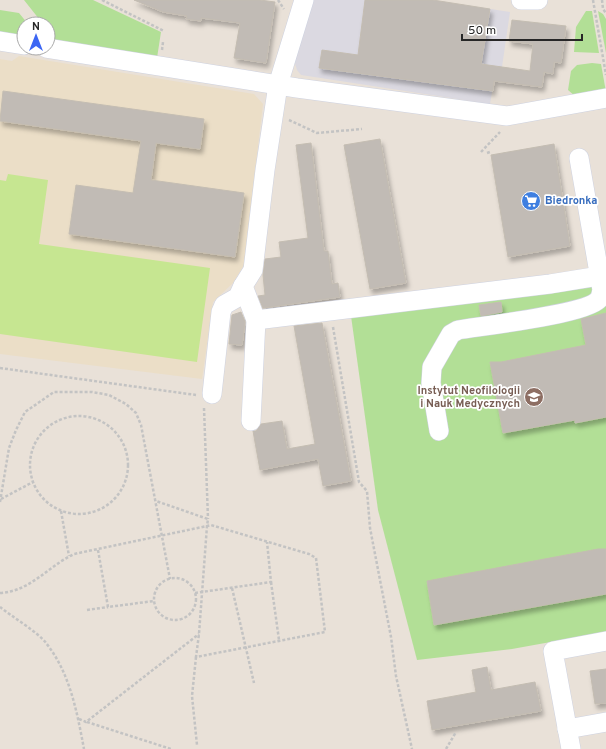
<svg xmlns="http://www.w3.org/2000/svg" width="606" height="749" font-family="Overpass,sans-serif">
<defs>
<filter id="shadow"><feDropShadow dx="2.5" dy="4.5" stdDeviation="2" flood-color="#0004"/></filter>
</defs>
<rect width="100%" height="100%" fill="#e9e1d8"/>
<!-- industrial -->
<path fill="#dbd9e1" d="M 313,0 L 432,0 L 510,12 L 502,67 L 496,67 L 490,104 L 301,75 L 297,70 L 294,60 Z"/>
<!-- education -->
<path fill="#ebdec7" d="M 19,56 L 254,94 L 263,104 L 244,265 L 233,283 L 213,302 L 202,379 L 0,354 L 0,59 L 12,61 Z"/>
<!-- green -->
<g fill="#b2df96">
<path d="M 24,0 L 93,0 L 161,32 L 157,58 L 56,42 L 48,31 L 48,24 L 43,24 Z"/>
<path d="M 0,10 L 19,13 L 28,24 L 24,24 L 24,37 L 0,34 Z"/>
<path d="M 586,11 L 592,11 L 599,53 L 574,52 L 576,27 Z"/>
<path d="M 598,11 L 603,14 L 606,19 L 606,53 Z"/>
<path d="M 592,63 L 601,64 L 606,92 L 575,96 L 568,90 L 571,71 L 577,65 Z"/>
<path d="M 606,285 L 606,632 L 512,649 L 417,660 L 378,510 L 351,316 Z"/>
</g>
<!-- pitch -->
<path fill="#c6e691" d="M 8,174 L 48,180 L 39,244 L 210,268 L 197,362 L 0,334 L 0,180 L 6,181 Z"/>
<!-- building -->
<g fill="#c1bbb5" stroke="#c4bdb2" filter="url(#shadow)">
<path d="M 134,0 L 260,0 L 275,2 L 266,63 L 234,58 L 240,23 L 201,18 L 201,21 L 186,19 L 187,16 L 163,12 Z"/>
<path d="M 365,0 L 433,0 L 490,9 L 481,64 L 530,71 L 533,44 L 509,41 L 512,20 L 566,26 L 561,63 L 554,62 L 553,74 L 544,72 L 542,87 L 494,81 L 493,91 L 319,68 L 322,50 L 358,55 Z"/>
<path d="M 3,91 L 204,119 L 200,149 L 156,143 L 151,180 L 244,193 L 235,257 L 69,234 L 76,185 L 133,193 L 141,141 L 0,121 Z"/>
<path d="M 380,139 L 406,283 L 370,289 L 344,145 Z"/>
<path d="M 311,143 L 324,251 L 328,251 L 332,284 L 338,283 L 340,297 L 263,308 L 258,296 L 265,295 L 263,275 L 265,259 L 281,257 L 279,242 L 308,238 L 296,145 Z"/>
<path d="M 554,144 L 570,246 L 508,257 L 491,155 Z"/>
<path d="M 501,302 L 502,312 L 481,316 L 479,305 Z"/>
<path d="M 241,312 L 245,322 L 242,345 L 229,344 L 232,315 Z"/>
<path d="M 606,313 L 606,417 L 575,423 L 575,420 L 503,433 L 490,362 L 501,362 L 586,345 L 581,319 Z"/>
<path d="M 322,323 L 351,481 L 323,486 L 318,459 L 260,470 L 253,431 L 256,431 L 261,424 L 282,421 L 287,449 L 315,444 L 294,326 Z"/>
<path d="M 598,549 L 606,549 L 606,594 L 434,625 L 427,581 Z"/>
<path d="M 487,667 L 491,690 L 535,682 L 541,711 L 432,730 L 427,701 L 476,692 L 472,670 Z"/>
<path d="M 606,669 L 606,703 L 595,704 L 590,671 Z"/>
</g>
<g fill="none" stroke-linecap="round" stroke-linejoin="round">
<!-- minor casing -->
<g stroke="#ced2e0" stroke-width="20">
<g id="minor">
<path d="M 521,0 L 538,0"/>
<path d="M 0,41 L 24,45"/>
<path d="M 46,48 L 297,88 L 507,116 L 606,98"/>
<path d="M 256,320 L 550,284 L 606,275"/>
<path d="M 212,394 L 221,312 L 224,305 L 238,297 L 243,286"/>
<path d="M 251,421 L 256,320 L 243,286 L 253,270 L 265,170 L 278,85 L 304,0"/>
<path d="M 439,431 L 431,383 L 432,367 L 451,334 L 458,330 C 481,326 588,314 599,299 C 601,297 601,293 602,290 L 579,158"/>
<path d="M 567,729 L 606,722"/>
<path d="M 571,749 L 553,651 L 606,641"/>
</g>
</g>
<!-- path -->
<g stroke="#c3c3c3" stroke-width="2.5" stroke-dasharray="3 2" stroke-linecap="butt">
<path d="M 102,0 L 164,31"/>
<path d="M 278,0 L 284,9"/>
<path d="M 593,0 L 606,75"/>
<path d="M 602,0 L 603,9 L 606,13"/>
<path d="M 162,50 L 163,42"/>
<path d="M 289,120 L 317,133 L 362,129"/>
<path d="M 481,152 L 500,132"/>
<path d="M 487,153 L 490,152"/>
<path d="M 333,327 L 359,482 L 367,491 L 370,528 L 391,637 L 396,676 L 412,749"/>
<path d="M 0,368 L 196,395"/>
<path d="M 204,408 L 208,519"/>
<circle cx="79" cy="465" r="49"/>
<path d="M 1,499 L 33,482"/>
<path d="M 0,502 L 9,448 L 16,430 L 25,412 L 54,392 L 92,392 L 109,395 L 126,404 L 136,413 L 141,425 L 170,579"/>
<path d="M 61,511 L 69,556"/>
<path d="M 98,550 L 108,607 L 154,601"/>
<circle cx="175" cy="599" r="21"/>
<path d="M 271,582 L 279,640"/>
<path d="M 232,588 L 254,683"/>
<path d="M 0,593 C 31,591 47,567 74,554 L 207,526 L 211,525 L 309,554 L 316,558 L 325,632 L 196,657 L 199,634 L 207,526 L 208,519 L 156,501"/>
<path d="M 195,593 L 271,582 L 267,542"/>
<path d="M 0,607 C 11,616 39,633 46,643 C 70,673 77,712 84,749"/>
<path d="M 87,610 L 108,607"/>
<path d="M 196,657 L 192,696 L 197,745"/>
<path d="M 79,719 L 86,722 L 199,634"/>
<path d="M 87,722 L 171,749"/>
<path d="M 446,749 L 456,732"/>
</g>
<!-- minor -->
<use href="#minor" stroke="#fff" stroke-width="19"/>
</g>
<!-- icons -->
<defs>
<g id="supermarket-disc" transform="scale(1)"><circle r="9.5" fill="#3f7fe0" stroke="#fff"/><path d="M-6-5.5h2.5l.6 2H6L4.5 2H-2.5L-4.4-4H-6ZM-1.5 3.2a1.3 1.3 0 1 0 .1 0ZM3 3.2a1.3 1.3 0 1 0 .1 0Z" fill="#fff"/></g>
<g id="university-disc" transform="scale(1)"><circle r="9.5" fill="#8d6e63" stroke="#fff"/><path d="M0-5L7-2L0 1L-7-2ZM-4 1L0 2.5L4 1V4Q0 6-4 4Z" fill="#fff"/></g>
</defs>
<g fill-rule="evenodd">
<use href="#supermarket-disc" x="531" y="201"/>
<use href="#university-disc" x="534" y="397"/>
</g>
<g text-anchor="middle" dominant-baseline="central" stroke-width="3.5" stroke-linejoin="round" paint-order="stroke">
<!-- shop labels -->
<g font-size="11" font-weight="bold" fill="#366cbe" stroke="#fff" text-anchor="start">
<text x="545" y="201">Biedronka</text>
</g>
<!-- education labels -->
<g font-size="11" font-weight="bold" fill="#785e54" stroke="#fff" text-anchor="end">
<text x="520" y="391">Instytut Neofilologii<tspan x="520" dy="13">i Nauk Medycznych</tspan></text>
</g>
</g>
<!-- north arrow -->
<g transform="translate(36 36)"><circle r="19" fill="#ffffff" stroke="#a9a9a9"/>
<path d="M0-3L7 15L0 10L-7 15Z" fill="#3c66f3"/>
<text y="-6" font-size="11" font-weight="bold" text-anchor="middle" fill="#272727">N</text>
</g>
<!-- scale -->
<path d="M462 34v6h120v-6" fill="none" stroke="#272727" stroke-width="2"/>
<text x="468" y="34" font-size="12" fill="#272727" stroke="#ffffff" stroke-width="3" paint-order="stroke">50 m</text>
</svg>
